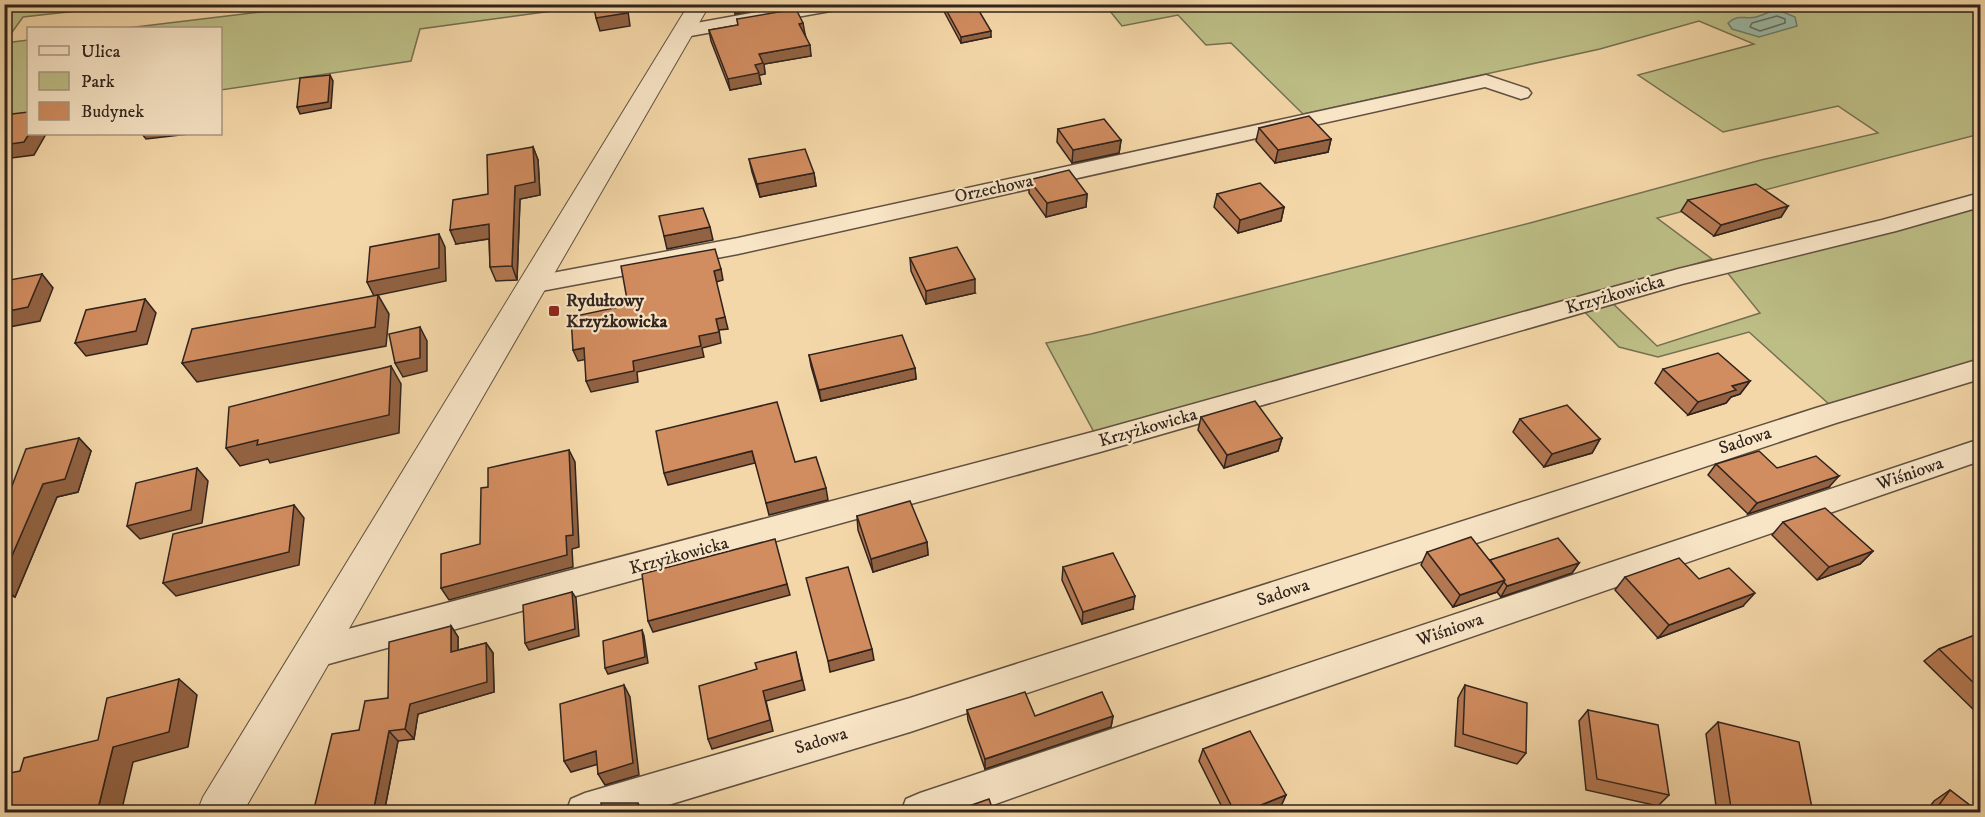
<svg xmlns="http://www.w3.org/2000/svg" width="1985" height="817" font-family="'IM FELL DW Pica',serif">
<rect width="100%" height="100%" fill="#f4d7a8"/>
<filter id="stains"><feTurbulence type="fractalNoise" baseFrequency=".00333" numOctaves="4"/><feColorMatrix values="0 0 0 0 .2 0 0 0 0 .09 0 0 0 0 .02 0 0 0 .5 -.17"/></filter>
<radialGradient id="worn" r=".72"><stop offset=".6" stop-color="#630" stop-opacity="0"/><stop offset="1" stop-color="#630" stop-opacity=".3"/></radialGradient>
<!-- green -->
<g fill="#bdbe86" stroke="#767052" stroke-width="1.5">
<path d="M 14,4 L 130,4 L 130,5 L 23,17 L 5,42 L 5,18 Z"/>
<path d="M 327,4 L 558,4 L 559,10 L 420,29 L 411,61 L 221,90 L 220,28 L 127,28 Z"/>
<path d="M 1105,5 L 1980,5 L 1980,134 L 1657,218 L 1712,259 L 1601,292 L 1657,346 L 1760,313 L 1726,271 L 1980,200 L 1980,361 L 1830,405 L 1749,332 L 1658,357 L 1619,347 L 1573,300 L 1095,434 L 1046,343 L 1091,334 L 1530,223 L 1761,160 L 1878,133 L 1838,106 L 1723,132 L 1638,75 L 1754,44 L 1699,21 L 1600,49 L 1303,114 L 1231,43 L 1206,45 L 1178,15 L 1122,26 Z"/>
<path d="M 28,40 L 28,118 L 5,122 L 5,43 Z"/>
</g>
<!-- water -->
<path fill="#9cbaa6" stroke="#717e6f" stroke-width="1.5" d="M 1778,10 L 1795,17 L 1797,26 L 1759,37 L 1732,29 L 1728,23 C 1739,13 1745,20 1756,17 C 1763,15 1770,11 1778,10 Z"/>
<g fill="none" stroke-linecap="round" stroke-linejoin="round">
<!-- shore -->
<path stroke="#666e62" stroke-width="1.5" d="M 1777,16 L 1785,19 L 1785,23 L 1760,31 L 1750,27 L 1752,23 Z"/>
<!-- minor casing -->
<g stroke="#615040" stroke-width="3">
<g id="minor">
<path d="M 802,4 L 845,4 L 843,8 L 836,10 L 685,37 L 678,35 L 675,31 L 678,27 L 685,25 Z"/>
<path d="M 1486,75 L 1528,89 L 1531,93 L 1528,97 L 1521,99 L 1485,87 L 738,254 L 536,292 L 527,290 L 523,284 L 527,278 L 536,276 L 738,238 Z"/>
<path d="M 1980,193 L 1980,207 L 1896,231 L 1682,284 L 1100,452 L 314,668 L 302,664 L 297,653 L 302,642 L 314,638 L 1100,430 L 1678,269 L 1882,220 Z"/>
<path d="M 1980,359 L 1980,379 L 1836,423 L 910,732 L 645,812 L 566,812 L 571,799 L 585,793 L 910,698 L 1816,408 Z"/>
<path d="M 1980,439 L 1980,461 L 1234,719 L 973,812 L 901,812 L 906,799 L 920,793 Z"/>
</g>
</g>
<!-- tertiary casing -->
<g stroke="#615040" stroke-width="2">
<path id="tertiary" d="M 689,4 L 710,4 L 243,812 L 197,812 L 203,797 Z"/>
</g>
<!-- minor -->
<use href="#minor" fill="#f8e5c6" fill-rule="evenodd"/>
<!-- tertiary -->
<use href="#tertiary" fill="#f8e5c6" fill-rule="evenodd"/>
</g>
<!-- wall -->
<g fill="#b47852" stroke="#30231d" stroke-width="1.5">
<path d="M 940,4 L 975,4 L 991,37 L 961,43 Z"/>
<path d="M 737,19 L 805,34 L 811,56 L 764,64 L 765,74 L 759,75 L 761,84 L 730,90 L 711,41 L 709,30 L 738,25 Z"/>
<path d="M 1259,128 L 1331,139 L 1328,152 L 1275,163 L 1256,141 Z"/>
<path d="M 1058,129 L 1121,140 L 1119,153 L 1072,163 L 1057,142 Z"/>
<path d="M 533,147 L 538,160 L 540,195 L 520,199 L 517,280 L 496,281 L 490,267 L 489,239 L 456,244 Z"/>
<path d="M 749,159 L 814,173 L 816,186 L 760,197 L 752,172 Z"/>
<path d="M 1029,180 L 1087,194 L 1086,207 L 1046,217 L 1029,193 Z"/>
<path d="M 1217,194 L 1284,207 L 1281,221 L 1238,233 L 1214,207 Z"/>
<path d="M 1688,200 L 1788,206 L 1781,217 L 1714,236 L 1681,211 Z"/>
<path d="M 910,258 L 975,293 L 926,304 L 911,271 Z"/>
<path d="M 809,355 L 915,368 L 916,379 L 821,401 L 811,366 Z"/>
<path d="M 1663,369 L 1750,381 L 1740,394 L 1731,397 L 1726,403 L 1688,415 L 1655,383 Z"/>
<path d="M 1201,417 L 1282,438 L 1278,451 L 1224,468 L 1198,430 Z"/>
<path d="M 1520,419 L 1600,439 L 1592,453 L 1544,467 L 1513,432 Z"/>
<path d="M 79,438 L 91,451 L 78,492 L 57,497 L 15,597 L 4,593 L 4,507 Z"/>
<path d="M 1716,464 L 1777,468 L 1829,487 L 1748,514 L 1708,475 Z"/>
<path d="M 857,516 L 927,542 L 928,555 L 873,572 L 858,530 Z"/>
<path d="M 1783,522 L 1873,551 L 1860,564 L 1817,580 L 1772,535 Z"/>
<path d="M 1427,552 L 1490,560 L 1579,563 L 1572,573 L 1501,597 L 1497,592 L 1453,607 L 1421,565 Z"/>
<path d="M 1063,567 L 1133,609 L 1082,624 L 1062,580 Z"/>
<path d="M 1625,577 L 1699,579 L 1743,606 L 1658,638 L 1615,590 Z"/>
<path d="M 451,626 L 458,637 L 458,650 L 486,643 L 493,653 L 494,692 L 418,714 L 414,739 L 398,741 L 384,813 L 313,813 L 359,730 Z"/>
<path d="M 1980,633 L 1980,716 L 1924,661 L 1939,649 Z"/>
<path d="M 1465,685 L 1526,753 L 1517,764 L 1455,746 L 1458,698 Z"/>
<path d="M 967,710 L 1035,716 L 1113,716 L 1111,727 L 985,769 L 968,720 Z"/>
<path d="M 1588,710 L 1669,795 L 1658,806 L 1586,790 L 1579,721 Z"/>
<path d="M 1718,722 L 1813,813 L 1717,813 L 1706,734 Z"/>
<path d="M 1203,749 L 1286,795 L 1281,806 L 1265,813 L 1225,813 L 1199,761 Z"/>
<path d="M 1950,790 L 1980,813 L 1925,813 L 1934,801 Z"/>
</g>
<!-- shaded-wall -->
<g fill="#926242" stroke="#30231d" stroke-width="1.5">
<path d="M 626,4 L 627,4 L 630,26 L 600,31 L 596,18 Z"/>
<path d="M 733,4 L 786,4 L 735,14 Z"/>
<path d="M 803,23 L 805,34 L 800,34 L 799,24 Z"/>
<path d="M 991,31 L 991,37 L 961,43 L 961,37 Z"/>
<path d="M 810,45 L 811,56 L 764,64 L 765,74 L 759,75 L 761,84 L 730,90 L 728,79 L 759,54 Z"/>
<path d="M 330,75 L 333,81 L 331,108 L 300,114 L 297,107 Z"/>
<path d="M 29,134 L 46,134 L 34,155 L 4,159 L 4,145 Z"/>
<path d="M 142,134 L 189,134 L 146,139 Z"/>
<path d="M 1331,139 L 1328,152 L 1275,163 L 1278,150 Z"/>
<path d="M 1121,140 L 1119,153 L 1072,163 L 1073,150 Z"/>
<path d="M 533,147 L 538,160 L 540,195 L 520,199 L 517,280 L 512,266 L 515,186 Z"/>
<path d="M 814,173 L 816,186 L 760,197 L 757,184 Z"/>
<path d="M 1087,194 L 1086,207 L 1046,217 L 1047,203 Z"/>
<path d="M 1788,206 L 1781,217 L 1714,236 L 1721,225 Z"/>
<path d="M 1284,207 L 1281,221 L 1238,233 L 1240,220 Z"/>
<path d="M 489,224 L 494,238 L 456,244 L 450,230 Z"/>
<path d="M 710,227 L 713,240 L 667,249 L 664,236 Z"/>
<path d="M 439,234 L 445,247 L 446,281 L 374,296 L 367,282 Z"/>
<path d="M 721,269 L 723,280 L 716,282 L 714,271 Z"/>
<path d="M 42,274 L 53,288 L 40,321 L 4,328 L 4,312 Z"/>
<path d="M 975,279 L 975,293 L 926,304 L 926,291 Z"/>
<path d="M 378,295 L 389,314 L 386,346 L 197,382 L 182,363 Z"/>
<path d="M 145,299 L 156,313 L 147,344 L 86,356 L 75,343 Z"/>
<path d="M 725,317 L 728,329 L 719,330 L 721,343 L 702,348 L 704,357 L 637,372 L 638,382 L 591,392 L 586,381 L 633,361 L 699,336 L 716,319 Z"/>
<path d="M 420,327 L 427,341 L 427,371 L 403,377 L 395,363 Z"/>
<path d="M 584,348 L 588,359 L 578,361 L 573,350 Z"/>
<path d="M 391,366 L 401,384 L 399,433 L 270,463 L 268,459 L 240,466 L 226,448 Z"/>
<path d="M 915,368 L 916,379 L 821,401 L 819,390 Z"/>
<path d="M 1750,381 L 1740,394 L 1731,397 L 1726,403 L 1688,415 L 1698,402 L 1732,386 Z"/>
<path d="M 79,438 L 91,451 L 78,492 L 57,497 L 15,597 L 4,588 L 4,574 L 43,484 Z"/>
<path d="M 1282,438 L 1278,451 L 1224,468 L 1227,455 Z"/>
<path d="M 1600,439 L 1592,453 L 1544,467 L 1552,454 Z"/>
<path d="M 569,450 L 575,462 L 579,547 L 572,549 L 573,567 L 449,600 L 441,588 Z"/>
<path d="M 752,451 L 755,463 L 668,485 L 664,473 Z"/>
<path d="M 197,468 L 208,481 L 202,523 L 140,539 L 127,526 Z"/>
<path d="M 1839,476 L 1829,487 L 1748,514 L 1757,503 Z"/>
<path d="M 826,488 L 828,500 L 769,515 L 766,503 Z"/>
<path d="M 294,505 L 304,518 L 299,565 L 176,596 L 163,583 Z"/>
<path d="M 927,542 L 928,555 L 873,572 L 871,559 Z"/>
<path d="M 1873,551 L 1860,564 L 1817,580 L 1829,567 Z"/>
<path d="M 1579,563 L 1572,573 L 1501,597 L 1507,586 Z"/>
<path d="M 1505,580 L 1497,592 L 1453,607 L 1460,595 Z"/>
<path d="M 787,584 L 790,595 L 653,632 L 648,621 Z"/>
<path d="M 572,592 L 576,598 L 579,636 L 529,650 L 525,643 Z"/>
<path d="M 1755,593 L 1743,606 L 1658,638 L 1669,625 Z"/>
<path d="M 1135,596 L 1133,609 L 1082,624 L 1083,612 Z"/>
<path d="M 451,626 L 458,637 L 458,662 L 451,652 Z"/>
<path d="M 642,630 L 644,636 L 648,663 L 608,674 L 605,668 Z"/>
<path d="M 486,643 L 493,653 L 494,692 L 418,714 L 414,739 L 405,729 L 410,704 Z"/>
<path d="M 872,649 L 874,660 L 830,672 L 828,661 Z"/>
<path d="M 796,652 L 805,690 L 766,701 L 773,731 L 712,749 L 708,739 L 763,691 Z"/>
<path d="M 179,679 L 197,695 L 188,747 L 133,762 L 121,813 L 97,813 L 113,747 Z"/>
<path d="M 624,685 L 630,697 L 639,775 L 605,785 L 598,774 Z"/>
<path d="M 1113,716 L 1111,727 L 985,769 L 985,759 Z"/>
<path d="M 389,731 L 398,741 L 384,813 L 373,813 Z"/>
<path d="M 596,751 L 602,763 L 571,772 L 564,761 Z"/>
<path d="M 1286,795 L 1281,806 L 1265,813 L 1241,813 Z"/>
<path d="M 638,803 L 643,813 L 639,813 Z"/>
</g>
<!-- building -->
<g fill="#d18c5f" stroke="#30231d" stroke-width="1.5">
<path d="M 593,4 L 626,4 L 627,13 L 596,18 Z"/>
<path d="M 943,4 L 975,4 L 991,31 L 961,37 Z"/>
<path d="M 796,9 L 803,23 L 799,24 L 810,45 L 759,54 L 763,63 L 755,65 L 759,73 L 728,79 L 709,30 L 738,25 L 737,19 Z"/>
<path d="M 330,75 L 328,102 L 297,107 L 300,78 Z"/>
<path d="M 28,112 L 29,134 L 24,142 L 4,145 L 4,115 Z"/>
<path d="M 1309,116 L 1331,139 L 1278,150 L 1259,128 Z"/>
<path d="M 1104,119 L 1121,140 L 1073,150 L 1058,129 Z"/>
<path d="M 533,147 L 535,182 L 515,186 L 512,266 L 490,267 L 489,224 L 450,230 L 453,200 L 488,194 L 487,155 Z"/>
<path d="M 805,149 L 814,173 L 757,184 L 749,159 Z"/>
<path d="M 1069,170 L 1087,194 L 1047,203 L 1029,180 Z"/>
<path d="M 1260,183 L 1284,207 L 1240,220 L 1217,194 Z"/>
<path d="M 1756,184 L 1788,206 L 1721,225 L 1688,200 Z"/>
<path d="M 703,208 L 710,227 L 664,236 L 659,216 Z"/>
<path d="M 439,234 L 439,268 L 367,282 L 370,247 Z"/>
<path d="M 957,247 L 975,279 L 926,291 L 910,258 Z"/>
<path d="M 715,249 L 721,269 L 714,271 L 725,317 L 716,319 L 719,332 L 699,336 L 701,346 L 633,361 L 634,371 L 586,381 L 584,348 L 573,350 L 571,317 L 628,305 L 621,266 Z"/>
<path d="M 42,274 L 28,307 L 4,312 L 4,281 Z"/>
<path d="M 378,295 L 375,327 L 182,363 L 192,329 Z"/>
<path d="M 145,299 L 136,331 L 75,343 L 86,310 Z"/>
<path d="M 420,327 L 420,358 L 395,363 L 389,334 Z"/>
<path d="M 902,335 L 915,368 L 819,390 L 809,355 Z"/>
<path d="M 1718,353 L 1750,381 L 1732,386 L 1736,390 L 1698,402 L 1663,369 Z"/>
<path d="M 391,366 L 389,415 L 257,445 L 258,440 L 226,448 L 229,407 Z"/>
<path d="M 1255,401 L 1282,438 L 1227,455 L 1201,417 Z"/>
<path d="M 777,402 L 795,462 L 816,457 L 826,488 L 766,503 L 752,451 L 664,473 L 656,431 Z"/>
<path d="M 1567,405 L 1600,439 L 1552,454 L 1520,419 Z"/>
<path d="M 79,438 L 65,479 L 43,484 L 4,574 L 4,507 L 26,449 Z"/>
<path d="M 569,450 L 573,535 L 566,536 L 567,555 L 441,588 L 441,554 L 480,544 L 481,488 L 488,487 L 488,468 Z"/>
<path d="M 1759,451 L 1777,468 L 1816,456 L 1839,476 L 1757,503 L 1716,464 Z"/>
<path d="M 197,468 L 191,510 L 127,526 L 136,483 Z"/>
<path d="M 910,501 L 927,542 L 871,559 L 857,516 Z"/>
<path d="M 294,505 L 289,552 L 163,583 L 173,534 Z"/>
<path d="M 1825,508 L 1873,551 L 1829,567 L 1783,522 Z"/>
<path d="M 1471,537 L 1505,580 L 1460,595 L 1427,552 Z"/>
<path d="M 1558,538 L 1579,563 L 1507,586 L 1504,582 L 1505,580 L 1490,560 Z"/>
<path d="M 775,539 L 787,584 L 648,621 L 642,574 Z"/>
<path d="M 1113,553 L 1135,596 L 1083,612 L 1063,567 Z"/>
<path d="M 1679,558 L 1699,579 L 1729,568 L 1755,593 L 1669,625 L 1625,577 Z"/>
<path d="M 848,567 L 872,649 L 828,661 L 806,578 Z"/>
<path d="M 572,592 L 575,629 L 525,643 L 523,605 Z"/>
<path d="M 451,626 L 451,652 L 486,643 L 487,682 L 410,704 L 405,729 L 389,731 L 373,813 L 313,813 L 332,734 L 359,730 L 365,701 L 388,698 L 389,642 Z"/>
<path d="M 642,630 L 645,657 L 605,668 L 603,641 Z"/>
<path d="M 1980,633 L 1980,689 L 1939,649 Z"/>
<path d="M 796,652 L 802,680 L 763,691 L 770,720 L 708,739 L 699,686 L 757,669 L 755,663 Z"/>
<path d="M 179,679 L 169,732 L 113,747 L 97,813 L 4,813 L 4,774 L 20,771 L 24,758 L 98,740 L 107,698 Z"/>
<path d="M 624,685 L 633,763 L 598,774 L 596,751 L 564,761 L 560,704 Z"/>
<path d="M 1465,685 L 1527,703 L 1526,753 L 1463,734 Z"/>
<path d="M 1025,692 L 1035,716 L 1102,692 L 1113,716 L 985,759 L 967,710 Z"/>
<path d="M 1588,710 L 1658,725 L 1669,795 L 1597,779 Z"/>
<path d="M 1718,722 L 1799,742 L 1813,813 L 1748,813 L 1731,808 Z"/>
<path d="M 1250,731 L 1286,795 L 1241,813 L 1235,813 L 1203,749 Z"/>
<path d="M 1950,790 L 1980,813 L 1933,813 Z"/>
<path d="M 989,799 L 994,813 L 949,813 Z"/>
<path d="M 601,803 L 638,803 L 639,813 L 602,813 Z"/>
</g>
<!-- markers -->
<rect fill="#8f2418" stroke="#f8e5c6" stroke-width="2" x="548" y="305" width="12" height="12" rx="3"/>
<g text-anchor="middle" dominant-baseline="central" stroke-width="4.5" stroke-linejoin="round" paint-order="stroke">
<!-- street labels -->
<g font-size="18" fill="#30231d" stroke="#f8e5c6">
<text transform="translate(994 189) rotate(-12)">Orzechowa</text>
<text transform="translate(1615 295) rotate(-16)">Krzyżkowicka</text>
<text transform="translate(1148 428) rotate(-16)">Krzyżkowicka</text>
<text transform="translate(1745 441) rotate(-18)">Sadowa</text>
<text transform="translate(1910 474) rotate(-19)">Wiśniowa</text>
<text transform="translate(679 556) rotate(-15)">Krzyżkowicka</text>
<text transform="translate(1283 593) rotate(-18)">Sadowa</text>
<text transform="translate(1450 630) rotate(-19)">Wiśniowa</text>
<text transform="translate(821 741) rotate(-17)">Sadowa</text>
</g>
<!-- poi labels -->
<g font-size="18" font-weight="bold" fill="#30231d" stroke="#f8e5c6" text-anchor="start">
<text x="566" y="301">Rydułtowy<tspan x="566" dy="21">Krzyżkowicka</tspan></text>
</g>
</g>
<!-- margin -->
<rect width="1985" height="817" fill="none" stroke="#f4d7a8" stroke-width="24"/>
<rect x="6" y="6" width="1973" height="805" fill="none" stroke="#30231d" stroke-width="3"/>
<rect x="12" y="12" width="1961" height="793" fill="none" stroke="#30231d" stroke-width="1.5"/>
<!-- legend -->
<rect x="27" y="27" width="195" height="108" fill="#f8e5c6" stroke="#a89782" stroke-width="1.5"/>
<rect x="39" y="46" width="30" height="9" fill="#f8e5c6" stroke="#a89782" stroke-width="1.5"/>
<text x="81" y="57" font-size="18" fill="#30231d">Ulica</text>
<rect x="39" y="72" width="30" height="18" fill="#bdbe86" stroke="#a89782" stroke-width="1.5"/>
<text x="81" y="87" font-size="18" fill="#30231d">Park</text>
<rect x="39" y="102" width="30" height="18" fill="#d18c5f" stroke="#a89782" stroke-width="1.5"/>
<text x="81" y="117" font-size="18" fill="#30231d">Budynek</text>
<rect width="100%" height="100%" filter="url(#stains)"/>
<rect width="100%" height="100%" fill="url(#worn)"/>
</svg>
